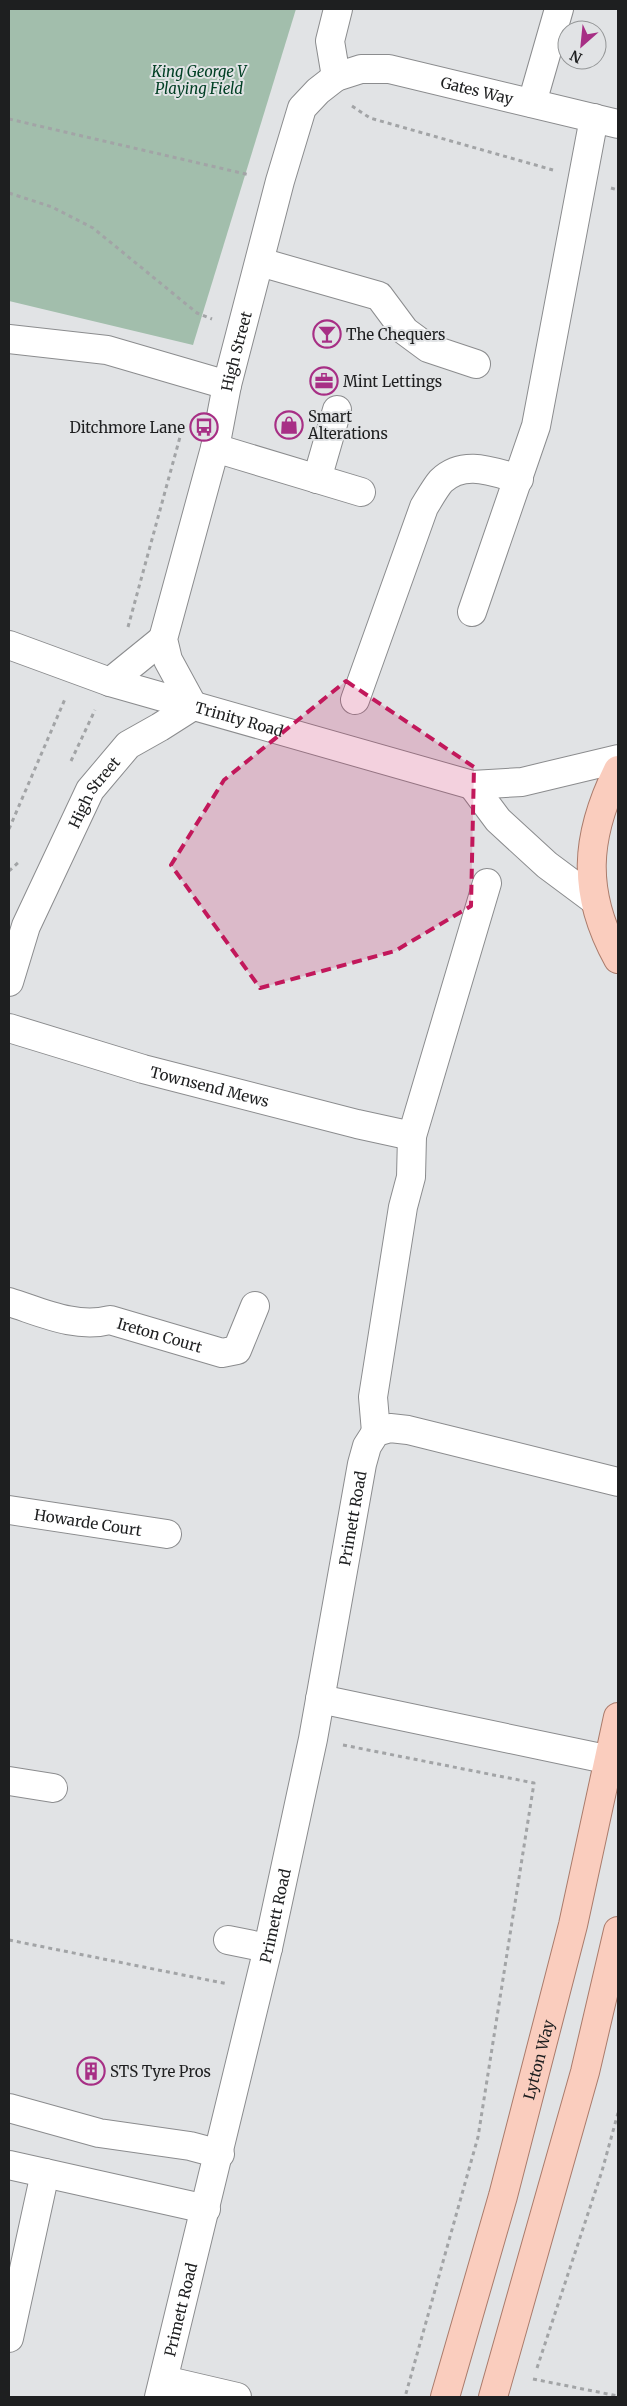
<svg xmlns="http://www.w3.org/2000/svg" width="627" height="2406" font-family="Merriweather,serif">
<rect width="100%" height="100%" fill="#e1e3e5"/>
<!-- green -->
<path fill="#a2beac" d="M 9,9 L 296,9 L 193,345 L 9,301 Z"/>
<g fill="none" stroke-linecap="round" stroke-linejoin="round">
<!-- minor casing -->
<g stroke="#8b8c8e" stroke-width="30">
<g id="minor">
<path d="M 336,77 L 330,41 L 338,9"/>
<path d="M 532,103 L 559,9"/>
<path d="M 260,262 L 379,296 L 405,331 L 428,348 L 476,364"/>
<path d="M 9,339 L 107,350 L 227,385"/>
<path d="M 215,448 L 361,492"/>
<path d="M 317,479 L 337,410"/>
<path d="M 472,612 L 536,426 L 594,118"/>
<path id="s1" d="M 9,645 L 110,682 L 472,785 L 522,782 L 618,759"/>
<path d="M 110,682 L 163,639"/>
<path d="M 355,700 L 424,507 C 429,499 435,488 441,481 C 464,459 493,472 519,479"/>
<path id="s2" d="M 193,706 L 168,660 L 163,639 L 215,448 L 227,385 L 280,181 L 302,108 L 318,91 L 336,77 L 361,69 L 389,69 L 618,124"/>
<path d="M 472,785 L 498,820 L 547,865 L 594,900"/>
<path id="s3" d="M 9,982 L 26,926 L 90,790 L 128,745 L 160,727 L 193,706"/>
<path id="s4" d="M 9,1028 L 143,1069 L 357,1124 L 412,1136"/>
<path id="s5" d="M 9,1302 C 41,1312 76,1329 110,1320 L 222,1353 L 237,1350 L 255,1306"/>
<path d="M 376,1432 L 373,1397 L 403,1207 L 411,1177 L 412,1136 L 487,883"/>
<path id="s6" d="M 9,1510 L 167,1534"/>
<path d="M 320,1699 L 601,1758"/>
<path d="M 9,1781 L 53,1788"/>
<path d="M 228,1940 L 268,1948"/>
<path d="M 9,2108 L 99,2133 L 190,2146 L 220,2154"/>
<path d="M 9,2165 L 206,2209"/>
<path d="M 9,2338 L 45,2173"/>
<path d="M 164,2380 L 237,2397"/>
<path id="s7" d="M 159,2397 L 268,1948 L 313,1739 L 362,1464 L 367,1446 L 376,1432 L 390,1428 L 408,1430 L 618,1482"/>
</g>
</g>
<!-- major casing -->
<g stroke="#aa7b6b" stroke-width="30">
<g id="major">
<path d="M 618,770 C 585,837 581,892 618,959"/>
<path id="s8" d="M 445,2397 L 503,2196 L 573,1925 L 618,1717"/>
<path d="M 493,2397 L 585,2072 L 618,1931"/>
</g>
</g>
<!-- path -->
<g stroke="#a2a4a6" stroke-width="3" stroke-dasharray="4 4" stroke-linecap="butt">
<path d="M 352,106 L 370,118 L 553,170"/>
<path d="M 9,119 L 250,175"/>
<path d="M 611,188 L 618,190"/>
<path d="M 9,193 L 52,207 L 93,228 L 197,313 L 212,319"/>
<path d="M 128,627 L 183,426 L 186,427"/>
<path d="M 71,761 L 95,710"/>
<path d="M 9,829 L 65,699"/>
<path d="M 9,871 L 20,861"/>
<path d="M 343,1745 L 534,1783 L 478,2137 L 405,2397"/>
<path d="M 9,1940 L 228,1984"/>
<path d="M 537,2368 L 602,2171 L 618,2113"/>
<path d="M 533,2379 L 618,2396"/>
</g>
<!-- minor -->
<use href="#minor" stroke="#fff" stroke-width="28"/>
<!-- major -->
<use href="#major" stroke="#facdbe" stroke-width="28"/>
</g>
<!-- marked area -->
<path fill="#c2185b" fill-opacity="0.2" stroke="#c2185b" stroke-width="4" stroke-dasharray="10 6" stroke-linejoin="round" d="M 346,681 L 474,767 L 471,906 L 395,951 L 260,988 L 171,865 L 224,780 Z"/>
<!-- icons -->
<defs>
<g id="bar-ring" transform="scale(1.4375)"><circle r="9.5" fill="#e1e3e5" stroke="#a72f85" stroke-width="1.5"/><path d="M-6-5H6L.8 .8V4.5H3.5V6h-7V4.5H-.8V.8Z" fill="#a72f85"/></g>
<g id="office-ring" transform="scale(1.4375)"><circle r="9.5" fill="#e1e3e5" stroke="#a72f85" stroke-width="1.5"/><path d="M-6-3h4V-5.5h4V-3h4V5H-6ZM-1-4.5V-3h2v-1.5ZM-6 0V1H6V0Z" fill="#a72f85"/></g>
<g id="shop-ring" transform="scale(1.4375)"><circle r="9.5" fill="#e1e3e5" stroke="#a72f85" stroke-width="1.5"/><path d="M-5-2.5h2.3a2.7 3.5 0 0 1 5.4 0H5L5.5 6h-11ZM-1.5-2.5h3a1.5 2.3 0 0 0-3 0Z" fill="#a72f85"/></g>
<g id="bus-ring" transform="scale(1.4375)"><circle r="9.5" fill="#e1e3e5" stroke="#a72f85" stroke-width="1.5"/><path d="M-5-6H5V4H4V6H2V4H-2V6H-4V4H-5ZM-3.5-4V0h7V-4ZM-3.5 1.2v1.5H-2V1.2ZM2 1.2v1.5H3.5V1.2Z" fill="#a72f85"/></g>
<g id="building-ring" transform="scale(1.4375)"><circle r="9.5" fill="#e1e3e5" stroke="#a72f85" stroke-width="1.5"/><path d="M-4-6H4V6H1V3H-1V6H-4ZM-2.5-4.3h1.7v1.8h-1.7ZM.8-4.3h1.7v1.8H.8ZM-2.5-1h1.7V.8h-1.7ZM.8-1h1.7V.8H.8Z" fill="#a72f85"/></g>
</defs>
<g fill-rule="evenodd">
<use href="#bar-ring" x="327" y="334"/>
<use href="#office-ring" x="324" y="381"/>
<use href="#shop-ring" x="289" y="425"/>
<use href="#bus-ring" x="204" y="427"/>
<use href="#building-ring" x="91" y="2071"/>
</g>
<g text-anchor="middle" dominant-baseline="central" stroke-width="4" stroke-linejoin="round" paint-order="stroke">
<!-- park labels -->
<g font-size="15" font-style="italic" fill="#024025" stroke="#e1e3e5">
<text x="199" y="71">King George V<tspan x="199" dy="17">Playing Field</tspan></text>
</g>
<!-- street labels -->
<g font-size="15" fill="#1e1f20" stroke="#e1e3e5">
<text stroke="none"><textPath href="#s2" startOffset="814">Gates Way</textPath></text>
<text stroke="none"><textPath href="#s2" startOffset="371">High Street</textPath></text>
<text stroke="none"><textPath href="#s1" startOffset="242">Trinity Road</textPath></text>
<text stroke="none"><textPath href="#s3" startOffset="209">High Street</textPath></text>
<text stroke="none"><textPath href="#s4" startOffset="209">Townsend Mews</textPath></text>
<text stroke="none"><textPath href="#s5" startOffset="156">Ireton Court</textPath></text>
<text stroke="none"><textPath href="#s7" startOffset="900">Primett Road</textPath></text>
<text stroke="none"><textPath href="#s6" startOffset="80">Howarde Court</textPath></text>
<text stroke="none"><textPath href="#s7" startOffset="495">Primett Road</textPath></text>
<text stroke="none"><textPath href="#s8" startOffset="350">Lytton Way</textPath></text>
<text stroke="none"><textPath href="#s7" startOffset="90">Primett Road</textPath></text>
</g>
<!-- poi labels -->
<g font-size="15" fill="#1e1f20" stroke="#e1e3e5" text-anchor="start">
<text x="346" y="334">The Chequers</text>
<text x="343" y="381">Mint Lettings</text>
<text x="308" y="416">Smart<tspan x="308" dy="17">Alterations</tspan></text>
<text x="185" y="427" text-anchor="end">Ditchmore Lane</text>
<text x="110" y="2071">STS Tyre Pros</text>
</g>
</g>
<!-- border -->
<rect width="627" height="2406" fill="none" stroke="#1e1f20" stroke-width="20"/>
<!-- north arrow -->
<g transform="translate(582 45) rotate(207)"><circle r="24" fill="#e1e3e5" stroke="#939596"/>
<path d="M0-4L9 19L0 12L-9 19Z" fill="#a72f85"/>
<text y="-8" font-size="14" font-weight="bold" text-anchor="middle" fill="#1e1f20">N</text>
</g>
</svg>
